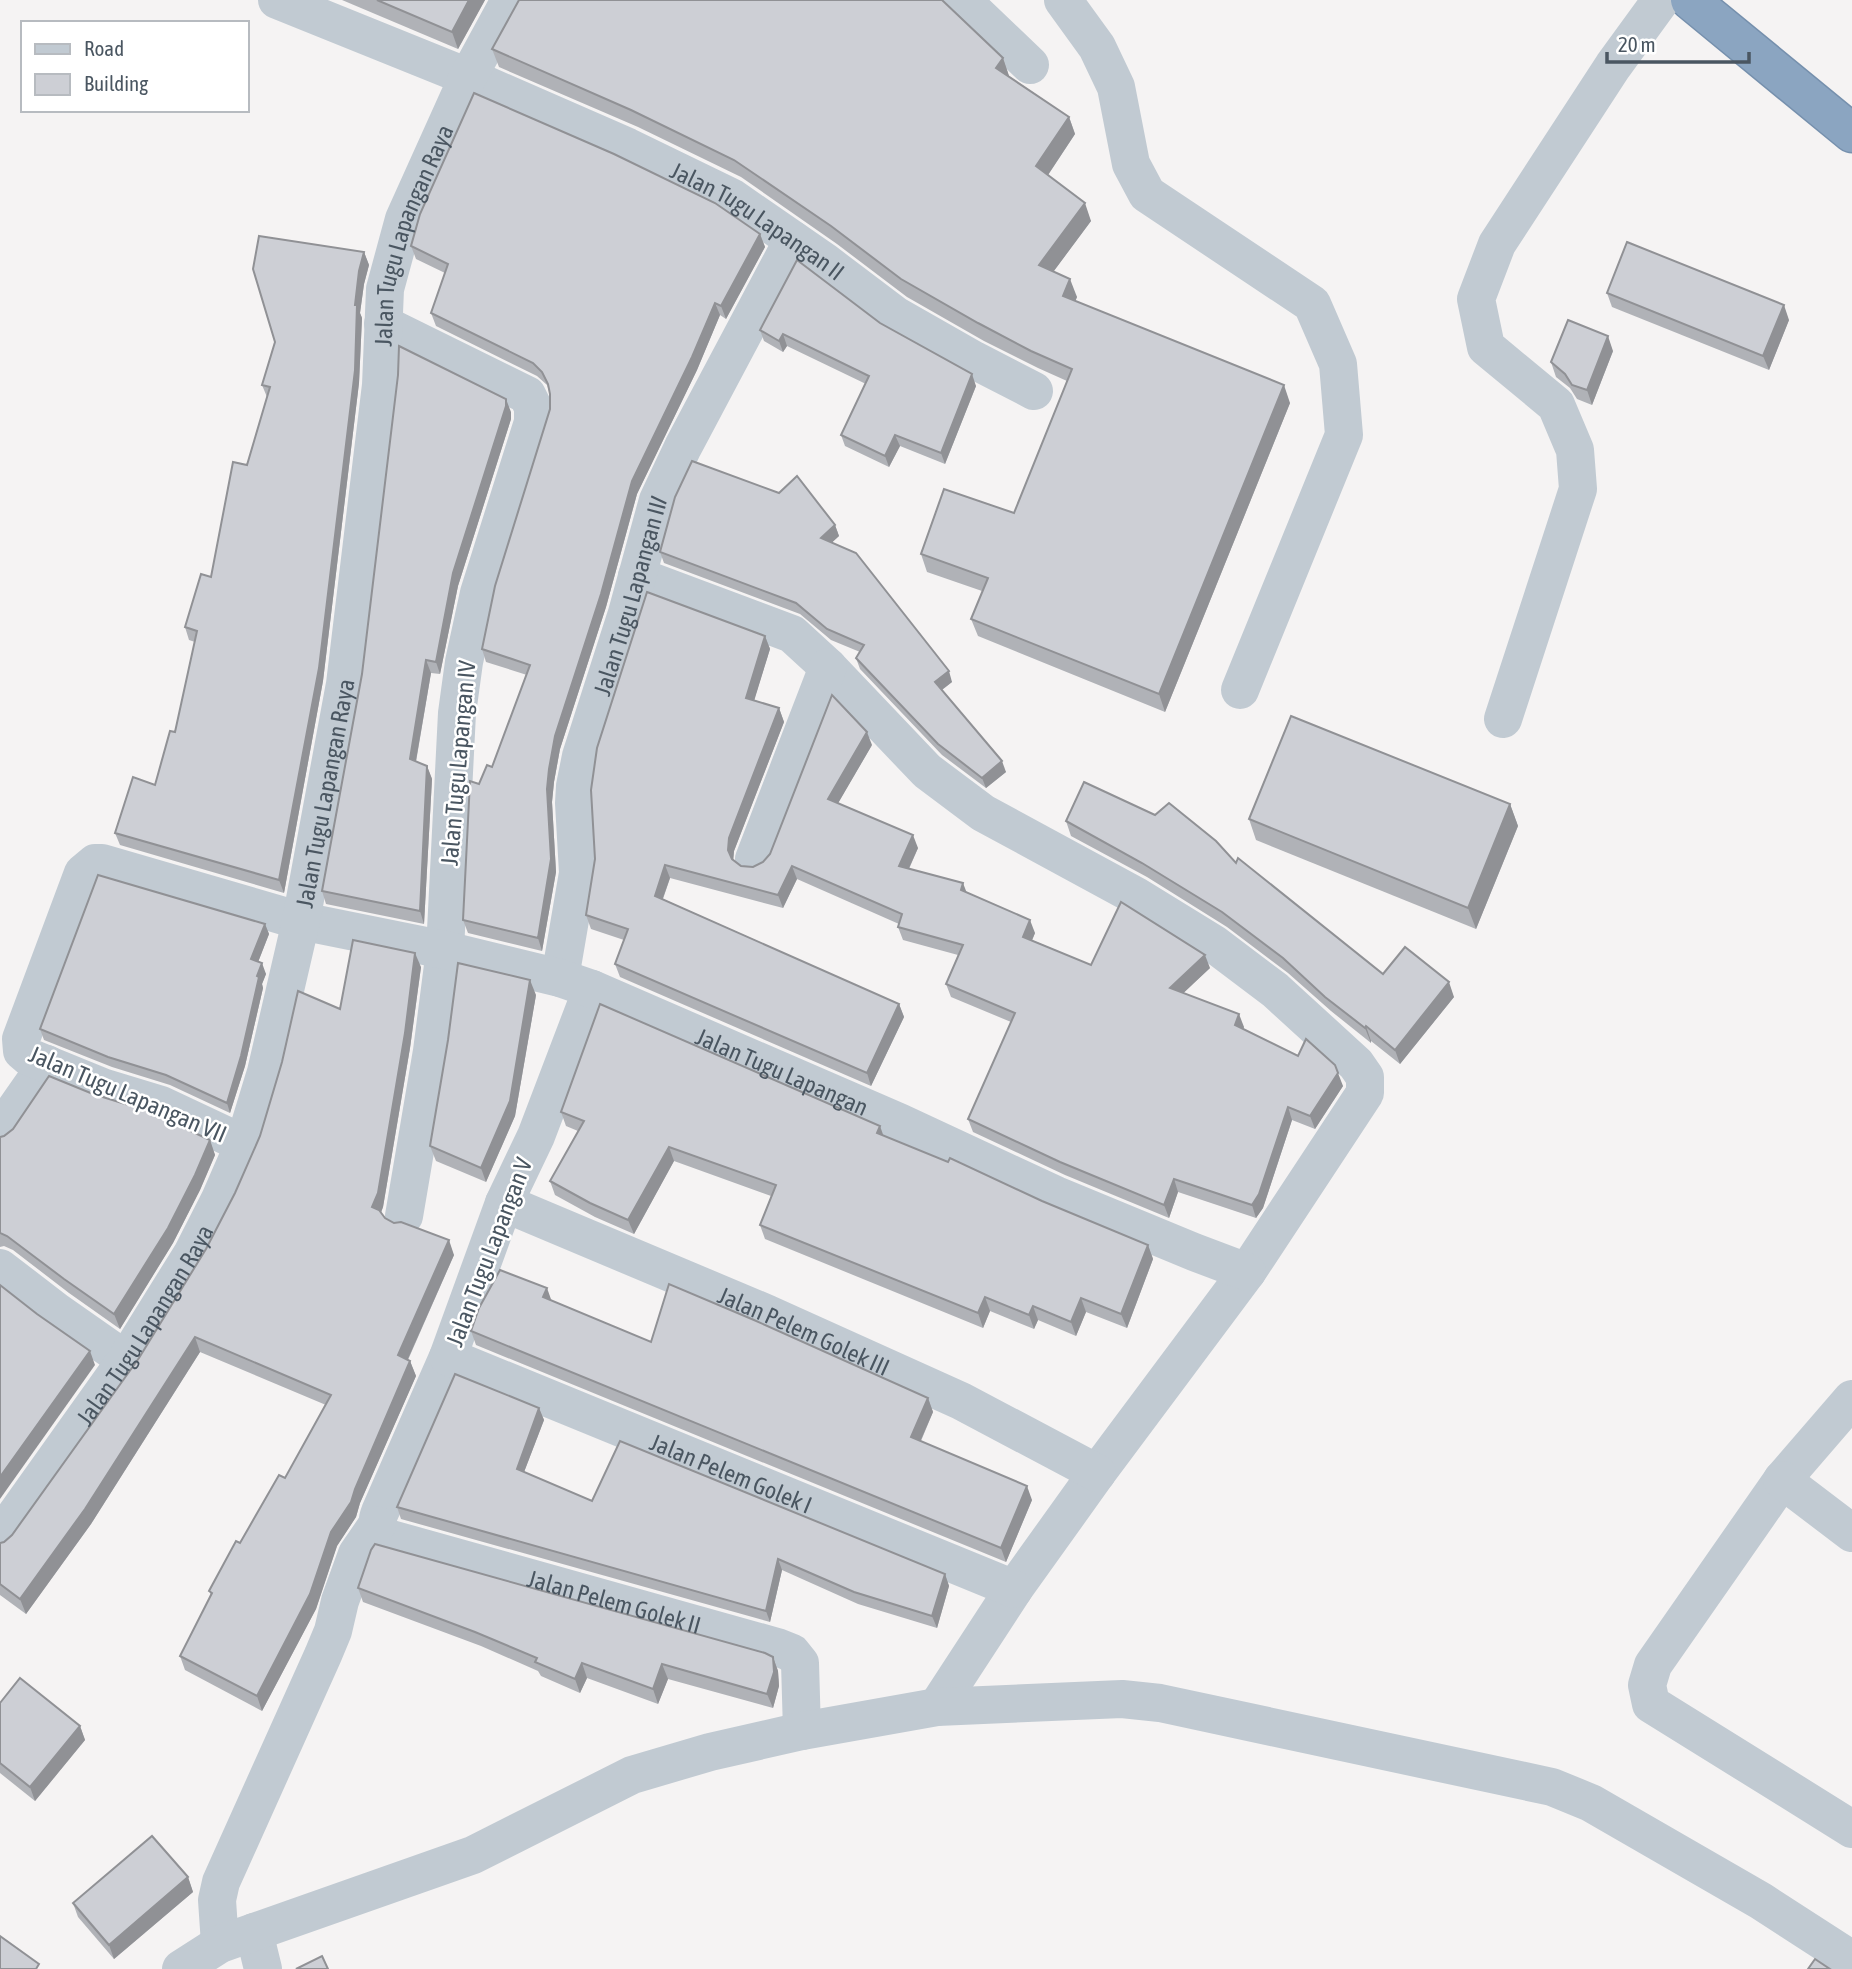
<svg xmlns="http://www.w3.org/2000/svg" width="1852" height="1969" font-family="'Asap Condensed',sans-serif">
<rect width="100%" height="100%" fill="#f5f3f3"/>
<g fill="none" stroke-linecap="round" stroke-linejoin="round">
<!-- highway casing -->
<g stroke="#7690ad" stroke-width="41">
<path id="highway" d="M 1690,0 L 1852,133"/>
</g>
<!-- minor -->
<g stroke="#c1cad2" stroke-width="38">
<path id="s1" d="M 277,0 L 468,77 L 628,147 L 731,197 L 825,262 L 895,315 L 974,360 L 1034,391"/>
<path d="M 962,0 L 1030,65"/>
<path d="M 1063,0 L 1097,47 L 1116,87 L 1131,164 L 1147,194 L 1312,304 L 1338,364 L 1344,435 L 1240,690"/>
<path d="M 383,324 L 527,395 L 533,407 L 533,422 L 479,593 L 464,662 L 457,713 L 445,950 L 432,1051 L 404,1216"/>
<path d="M 637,576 L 792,634 L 828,667 L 927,771 L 983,813 L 1136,896 L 1214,944 L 1275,990 L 1356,1064 L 1365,1077 L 1365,1093 L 1247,1272 L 1097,1473 L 1014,1589 L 937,1707"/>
<path d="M 1503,719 L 1578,489 L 1575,450 L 1556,405 L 1486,347 L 1476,299 L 1497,244 L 1613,66 L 1661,0"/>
<path d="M 754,859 L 828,667"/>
<path id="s2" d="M 560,978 L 578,873 L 574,803 L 575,786 L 581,756 L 627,613 L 658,500 L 683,447 L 793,240"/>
<path id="s3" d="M 592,989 L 536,1136 L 504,1203 L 448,1357 L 380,1512 C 376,1522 376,1529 384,1537 L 777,1647 L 792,1653 L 800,1663 L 802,1731"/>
<path d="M 0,1131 L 47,1064"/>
<path id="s4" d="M 244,1144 L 161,1105 L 105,1088 L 29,1057 L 22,1051 L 21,1039 L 83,873 L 95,863 L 102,863 L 301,921 L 445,950 L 560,978 L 592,989 L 901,1123 L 1056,1195 L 1194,1252 L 1247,1272"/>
<path id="s5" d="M 504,1203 L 768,1314 L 961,1401 L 1097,1473"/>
<path d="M 0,1268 L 56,1311 L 126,1360"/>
<path id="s6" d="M 448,1357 L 1014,1589"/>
<path d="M 1852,1399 L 1782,1480 L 1653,1665 L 1647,1685 L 1651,1704 L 1852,1829"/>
<path d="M 1782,1480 L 1852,1533"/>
<path id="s7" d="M 0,1537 L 126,1360 L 192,1254 L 220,1199 L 244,1144 L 266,1072 L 301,921 L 345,684 L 381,385 L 385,289 L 404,219 L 468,77 L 510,0"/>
<path d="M 254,1932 L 263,1969"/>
<path d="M 220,1944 L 217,1900 L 221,1882 L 323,1655 L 333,1631 L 340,1601 L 357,1554 L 377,1525"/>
<path d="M 181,1969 L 220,1944 L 473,1855 L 632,1775 L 710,1752 L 802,1731 L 937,1707 L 1122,1699 L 1160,1703 L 1552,1787 L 1591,1803 L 1761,1901 L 1852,1960"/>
</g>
<!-- highway -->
<use href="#highway" stroke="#8ba5c1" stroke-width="38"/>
</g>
<!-- wall -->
<g fill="#b0b2b7">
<path d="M 342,0 L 485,0 L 458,49 Z"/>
<path d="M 492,49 L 1003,58 L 1009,76 L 1069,117 L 1075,134 L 1048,175 L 1091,221 L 1053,272 L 1077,297 L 1075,301 L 1290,403 L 1165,712 L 978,636 L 971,619 L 982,591 L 927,572 L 921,554 L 1014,513 L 1067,381 L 1038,368 L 984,341 L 907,297 L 837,244 L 741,177 L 638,127 L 499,67 Z"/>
<path d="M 760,234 L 765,247 L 726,319 L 720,315 L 697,370 L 637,494 L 606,607 L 560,749 L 554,782 L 552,802 L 556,872 L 542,951 L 468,933 L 463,920 L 479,784 L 492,767 L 527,675 L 486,662 L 482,649 L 550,409 L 550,394 L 547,385 L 537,376 L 436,326 L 431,313 L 445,273 L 416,259 L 411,246 Z"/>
<path d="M 364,252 L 369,265 L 364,284 L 360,313 L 362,318 L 359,383 L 323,681 L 284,893 L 120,845 L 115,833 L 155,785 L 175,732 L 195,642 L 189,640 L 185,627 L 211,577 L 247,465 L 267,397 L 262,385 Z"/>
<path d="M 1607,293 L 1789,320 L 1769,370 L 1612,307 Z"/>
<path d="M 880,323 L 976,386 L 945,464 L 900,446 L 889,467 L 845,446 L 841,435 L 866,384 L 787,346 L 783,352 L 764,341 L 760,330 Z"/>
<path d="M 1613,351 L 1592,405 L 1577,399 L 1570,388 L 1556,377 L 1551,362 Z"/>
<path d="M 511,412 L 511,419 L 458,586 L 440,674 L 431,673 L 416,762 L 427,766 L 432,779 L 424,924 L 326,904 L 322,891 Z"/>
<path d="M 835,525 L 839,536 L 831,543 L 952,682 L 942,690 L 1006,772 L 986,788 L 942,755 L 860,669 L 856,658 L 860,652 L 831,640 L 800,614 L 664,563 L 660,552 Z"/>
<path d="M 765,636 L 770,649 L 754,700 L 779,708 L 784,722 L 734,851 L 733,860 L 741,866 L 753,867 L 763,862 L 872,745 L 838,803 L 918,848 L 909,869 L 966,893 L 1035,933 L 1032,940 L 1091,965 L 1210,968 L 1183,993 L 1244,1027 L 1243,1029 L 1343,1086 L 1315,1129 L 1292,1120 L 1263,1208 L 1256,1218 L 1178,1192 L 1169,1218 L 1065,1175 L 973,1132 L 968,1119 L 1011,1022 L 951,997 L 946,984 L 958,955 L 903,940 L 898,927 L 899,924 L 797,879 L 783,908 L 670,878 L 663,899 L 899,1004 L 904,1017 L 871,1086 L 620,977 L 615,964 L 624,940 L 591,929 L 586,915 Z"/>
<path d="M 1510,804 L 1518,826 L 1476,929 L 1256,840 L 1249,819 Z"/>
<path d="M 1066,821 L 1236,863 L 1383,974 L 1454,997 L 1400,1064 L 1371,1041 L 1371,1043 L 1331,1011 L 1288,973 L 1227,927 L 1147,877 L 1071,836 Z"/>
<path d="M 265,924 L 269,934 L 258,962 L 266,974 L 262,984 L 263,988 L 245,1066 L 230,1113 L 170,1085 L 112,1067 L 44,1040 L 40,1029 Z"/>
<path d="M 421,967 L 410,1048 L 383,1207 L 381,1213 L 385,1218 L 454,1255 L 408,1360 L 410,1361 L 416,1376 L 360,1503 L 356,1517 L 337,1546 L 316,1609 L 262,1711 L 185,1670 L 180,1656 L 211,1595 L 209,1591 L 240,1543 L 285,1478 L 326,1405 L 200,1352 L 91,1524 L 26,1614 L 0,1595 L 0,1543 L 4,1542 L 12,1535 L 139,1358 L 206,1249 L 340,1009 Z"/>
<path d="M 536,995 L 515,1116 L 486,1182 L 436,1161 L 430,1146 Z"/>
<path d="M 561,1112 L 883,1135 L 1148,1245 L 1153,1259 L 1127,1328 L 1086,1312 L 1076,1336 L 1038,1320 L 1034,1329 L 990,1311 L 983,1328 L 765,1239 L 760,1225 L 771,1196 L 674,1161 L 634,1234 L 595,1217 L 555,1195 L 550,1181 L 578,1131 L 566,1126 Z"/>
<path d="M 0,1137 L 210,1140 L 215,1155 L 200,1190 L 173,1243 L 120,1329 L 69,1293 L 13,1250 L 4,1246 L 0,1247 Z"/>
<path d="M 551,1300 L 651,1342 L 928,1398 L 933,1412 L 921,1441 L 1032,1500 L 1006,1562 L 476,1345 L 471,1331 Z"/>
<path d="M 539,1408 L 544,1420 L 524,1472 L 592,1501 L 945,1574 L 949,1586 L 937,1628 L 858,1604 L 782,1570 L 770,1622 L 401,1519 L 397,1507 Z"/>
<path d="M 358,1588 L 773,1657 L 778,1671 L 779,1686 L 773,1708 L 668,1679 L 658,1704 L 587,1678 L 580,1693 L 541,1676 L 538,1671 L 481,1646 L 363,1602 Z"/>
<path d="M 0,1703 L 80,1726 L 85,1740 L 35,1801 L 0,1773 Z"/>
<path d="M 188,1877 L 193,1892 L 114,1959 L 78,1917 L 73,1903 Z"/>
</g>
<!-- shaded-wall -->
<g fill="#909195">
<path d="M 469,0 L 485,0 L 458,49 L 452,32 Z"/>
<path d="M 1003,58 L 1009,76 L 1003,85 L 996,68 Z"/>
<path d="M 1069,117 L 1075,134 L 1042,184 L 1036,166 Z"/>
<path d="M 1085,203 L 1091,221 L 1045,283 L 1039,265 Z"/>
<path d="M 760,234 L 765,247 L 726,319 L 721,306 Z"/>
<path d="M 364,252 L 369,265 L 364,284 L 360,313 L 362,318 L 359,383 L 323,681 L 284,893 L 279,880 L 359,271 Z"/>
<path d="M 1070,279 L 1077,297 L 1070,314 L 1063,296 Z"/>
<path d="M 715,303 L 720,315 L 697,370 L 637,494 L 606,607 L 560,749 L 554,782 L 552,802 L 556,872 L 542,951 L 538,938 L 549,769 L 555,736 L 632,481 Z"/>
<path d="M 1784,305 L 1789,320 L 1769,370 L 1763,356 Z"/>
<path d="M 783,334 L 787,346 L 783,352 L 779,341 Z"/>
<path d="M 1608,336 L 1613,351 L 1592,405 L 1587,390 Z"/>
<path d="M 972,374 L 976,386 L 945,464 L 941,453 Z"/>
<path d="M 1284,385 L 1290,403 L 1165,712 L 1159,694 Z"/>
<path d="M 506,399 L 511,412 L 511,419 L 458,586 L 440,674 L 436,662 L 453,573 Z"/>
<path d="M 895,435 L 900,446 L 889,467 L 885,456 Z"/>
<path d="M 835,525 L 839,536 L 825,549 L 821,538 Z"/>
<path d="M 765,636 L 770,649 L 751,711 L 746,698 Z"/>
<path d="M 426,660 L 431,673 L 414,772 L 410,759 Z"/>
<path d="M 949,671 L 952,682 L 939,692 L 935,682 Z"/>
<path d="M 779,708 L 784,722 L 734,851 L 733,863 L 728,850 L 729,838 Z"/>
<path d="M 867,732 L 872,745 L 833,812 L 828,799 Z"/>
<path d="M 1002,761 L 1006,772 L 986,788 L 982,778 Z"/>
<path d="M 427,766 L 432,779 L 424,924 L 420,911 Z"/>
<path d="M 1510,804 L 1518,826 L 1476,929 L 1468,908 Z"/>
<path d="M 913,835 L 918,848 L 904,879 L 899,866 Z"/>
<path d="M 665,865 L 670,878 L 659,909 L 655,896 Z"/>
<path d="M 792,866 L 797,879 L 783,908 L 778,895 Z"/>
<path d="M 963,883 L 968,896 L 961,890 Z"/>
<path d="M 1030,920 L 1035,933 L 1028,950 L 1023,937 Z"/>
<path d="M 265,924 L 269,934 L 255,970 L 251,959 Z"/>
<path d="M 415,953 L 421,967 L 410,1048 L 383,1207 L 377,1222 L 372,1207 Z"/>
<path d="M 1205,955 L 1210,968 L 1175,1001 L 1170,988 Z"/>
<path d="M 262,963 L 266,974 L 262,984 L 263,988 L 245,1066 L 230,1113 L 227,1103 L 257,976 Z"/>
<path d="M 530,980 L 536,995 L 515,1116 L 486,1182 L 481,1168 Z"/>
<path d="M 1449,982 L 1454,997 L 1400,1064 L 1395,1050 Z"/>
<path d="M 899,1004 L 904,1017 L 871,1086 L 867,1073 Z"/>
<path d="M 1239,1014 L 1244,1027 L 1240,1038 L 1235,1025 Z"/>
<path d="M 1366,1026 L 1371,1041 L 1371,1043 L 1365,1028 Z"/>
<path d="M 1338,1073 L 1343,1086 L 1315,1129 L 1310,1116 Z"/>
<path d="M 1288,1107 L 1292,1120 L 1263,1208 L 1256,1218 L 1252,1205 Z"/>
<path d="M 880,1126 L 885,1140 L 877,1133 Z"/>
<path d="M 210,1140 L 215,1155 L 200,1190 L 173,1243 L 120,1329 L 114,1314 Z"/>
<path d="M 669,1147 L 674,1161 L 634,1234 L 628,1220 Z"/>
<path d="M 1174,1179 L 1178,1192 L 1169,1218 L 1164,1205 Z"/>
<path d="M 449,1240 L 454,1255 L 403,1370 L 398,1355 Z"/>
<path d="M 1148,1245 L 1153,1259 L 1127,1328 L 1121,1314 Z"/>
<path d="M 547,1288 L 552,1302 L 543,1297 Z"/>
<path d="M 985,1297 L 990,1311 L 983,1328 L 978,1313 Z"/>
<path d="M 1081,1298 L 1086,1312 L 1076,1336 L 1071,1322 Z"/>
<path d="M 1033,1306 L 1038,1320 L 1034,1329 L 1029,1315 Z"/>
<path d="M 195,1337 L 200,1352 L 91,1524 L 26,1614 L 20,1599 Z"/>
<path d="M 90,1351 L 95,1365 L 0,1499 L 0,1477 Z"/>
<path d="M 410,1361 L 416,1376 L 360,1503 L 356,1517 L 337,1546 L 316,1609 L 262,1711 L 257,1696 L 331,1532 L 355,1489 Z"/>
<path d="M 928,1398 L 933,1412 L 916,1451 L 911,1437 Z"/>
<path d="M 539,1408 L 544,1420 L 521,1480 L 517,1469 Z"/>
<path d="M 1027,1486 L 1032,1500 L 1006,1562 L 1001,1548 Z"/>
<path d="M 778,1559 L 782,1570 L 770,1622 L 766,1611 Z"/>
<path d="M 945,1574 L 949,1586 L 937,1628 L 932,1616 Z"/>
<path d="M 773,1657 L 778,1671 L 779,1686 L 773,1708 L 767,1694 Z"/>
<path d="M 582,1663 L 587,1678 L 580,1693 L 575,1679 Z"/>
<path d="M 662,1664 L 668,1679 L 658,1704 L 653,1689 Z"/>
<path d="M 80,1726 L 85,1740 L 35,1801 L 30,1787 Z"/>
<path d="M 188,1877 L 193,1892 L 114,1959 L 109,1945 Z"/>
</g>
<!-- building -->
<g fill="#cdcfd5" stroke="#909195" stroke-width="2">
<path d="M 377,0 L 469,0 L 452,32 Z"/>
<path d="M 519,0 L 942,0 L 1003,58 L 996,68 L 1069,117 L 1036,166 L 1085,203 L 1039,265 L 1070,279 L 1063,296 L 1284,385 L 1159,694 L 971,619 L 988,578 L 921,554 L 944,489 L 1014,513 L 1072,369 L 1031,351 L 978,323 L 901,279 L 831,226 L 734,160 L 631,110 L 492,49 Z"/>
<path d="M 474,93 L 614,154 L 715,203 L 760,234 L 721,306 L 715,303 L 692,357 L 632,481 L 601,594 L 555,736 L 549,769 L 547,789 L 551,859 L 538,938 L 463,920 L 470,781 L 479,784 L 487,765 L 492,767 L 530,665 L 482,649 L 495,586 L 550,409 L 550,394 L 548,384 L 542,372 L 533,363 L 431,313 L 448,264 L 411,246 L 420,214 Z"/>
<path d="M 259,236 L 364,252 L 359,271 L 355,305 L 357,305 L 355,370 L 319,668 L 279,880 L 115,833 L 133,777 L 155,785 L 170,731 L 175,732 L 197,631 L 185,627 L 201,574 L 211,577 L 233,462 L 247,465 L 270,387 L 262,385 L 275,342 L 253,269 Z"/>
<path d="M 1627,242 L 1784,305 L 1763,356 L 1607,293 Z"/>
<path d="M 797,260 L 880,323 L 972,374 L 941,453 L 895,435 L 885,456 L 841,435 L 869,376 L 783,334 L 779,341 L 760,330 Z"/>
<path d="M 1568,320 L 1608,336 L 1587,390 L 1572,385 L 1565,374 L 1551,362 Z"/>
<path d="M 399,346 L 506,399 L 506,406 L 453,573 L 436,662 L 426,660 L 410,759 L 427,766 L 420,911 L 322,891 L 362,674 L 398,375 Z"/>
<path d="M 692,461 L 779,493 L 797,476 L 835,525 L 821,538 L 856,553 L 949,671 L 935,682 L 1002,761 L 982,778 L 938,744 L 856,658 L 864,645 L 827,629 L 796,603 L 660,552 L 675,497 Z"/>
<path d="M 647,592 L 765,636 L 746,698 L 779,708 L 729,838 L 728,850 L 732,859 L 741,866 L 753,867 L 763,862 L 770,854 L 832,695 L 867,732 L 828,799 L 913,835 L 899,866 L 963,883 L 961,890 L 1030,920 L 1023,937 L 1091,965 L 1121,902 L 1205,955 L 1170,988 L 1239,1014 L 1235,1025 L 1298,1056 L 1306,1039 L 1335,1065 L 1338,1073 L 1310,1116 L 1288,1107 L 1259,1194 L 1252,1205 L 1174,1179 L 1164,1205 L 1060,1162 L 968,1119 L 1015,1013 L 946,984 L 963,945 L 898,927 L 902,914 L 792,866 L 778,895 L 665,865 L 655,896 L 899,1004 L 867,1073 L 615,964 L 628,929 L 586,915 L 595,859 L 591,790 L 597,748 Z"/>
<path d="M 1291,716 L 1510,804 L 1468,908 L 1249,819 Z"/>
<path d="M 1084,782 L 1155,815 L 1169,803 L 1216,841 L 1236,863 L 1238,858 L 1383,974 L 1405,947 L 1449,982 L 1395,1050 L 1366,1026 L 1365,1028 L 1325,997 L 1283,958 L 1222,912 L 1142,863 L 1066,821 Z"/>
<path d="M 98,875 L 265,924 L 251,959 L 262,963 L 257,976 L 259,977 L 241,1056 L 227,1103 L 166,1075 L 108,1057 L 40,1029 Z"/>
<path d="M 353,940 L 415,953 L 405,1033 L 378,1193 L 372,1207 L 379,1210 L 385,1218 L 394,1223 L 401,1222 L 449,1240 L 398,1355 L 410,1361 L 355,1489 L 351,1502 L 331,1532 L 310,1594 L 257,1696 L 180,1656 L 212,1593 L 209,1591 L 236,1541 L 240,1543 L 279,1475 L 285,1478 L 331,1395 L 195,1337 L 85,1509 L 20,1599 L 0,1584 L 0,1543 L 4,1542 L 12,1535 L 139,1358 L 206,1249 L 235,1193 L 260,1136 L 282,1062 L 298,991 L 340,1009 Z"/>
<path d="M 458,963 L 530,980 L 510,1101 L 481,1168 L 430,1146 L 448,1040 Z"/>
<path d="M 600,1004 L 880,1126 L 877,1133 L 948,1162 L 950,1158 L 1042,1201 L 1148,1245 L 1121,1314 L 1081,1298 L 1071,1322 L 1033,1306 L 1029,1315 L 985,1297 L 978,1313 L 760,1225 L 776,1185 L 669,1147 L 628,1220 L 590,1203 L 550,1181 L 584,1121 L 561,1112 Z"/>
<path d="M 49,1076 L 93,1094 L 148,1111 L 210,1140 L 195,1175 L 168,1228 L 114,1314 L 64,1279 L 7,1236 L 0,1233 L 0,1137 L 4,1136 L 13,1129 Z"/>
<path d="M 500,1270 L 547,1288 L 543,1297 L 651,1342 L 669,1284 L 754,1320 L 928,1398 L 911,1437 L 1027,1486 L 1001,1548 L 471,1331 L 479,1308 Z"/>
<path d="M 0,1285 L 37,1314 L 90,1351 L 0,1477 Z"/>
<path d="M 455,1374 L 539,1408 L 517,1469 L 592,1501 L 620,1441 L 945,1574 L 932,1616 L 854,1592 L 778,1559 L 766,1611 L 397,1507 Z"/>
<path d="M 375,1544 L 765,1653 L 773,1657 L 774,1672 L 767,1694 L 662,1664 L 653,1689 L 582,1663 L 575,1679 L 535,1662 L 537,1658 L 475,1632 L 358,1588 L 371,1550 Z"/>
<path d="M 20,1678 L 80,1726 L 30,1787 L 0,1763 L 0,1703 Z"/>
<path d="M 152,1836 L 188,1877 L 109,1945 L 73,1903 Z"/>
<path d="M 0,1936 L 39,1964 L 36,1969 L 0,1969 Z"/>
<path d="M 322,1956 L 328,1969 L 296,1969 Z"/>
<path d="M 1815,1959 L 1830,1969 L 1808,1969 Z"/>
</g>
<g text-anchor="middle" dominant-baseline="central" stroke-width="5" stroke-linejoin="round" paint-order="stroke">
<!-- street labels -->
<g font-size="24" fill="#4a5661" stroke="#fff">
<text stroke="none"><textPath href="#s1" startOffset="530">Jalan Tugu Lapangan II</textPath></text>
<text stroke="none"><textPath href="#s7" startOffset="1391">Jalan Tugu Lapangan Raya</textPath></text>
<text stroke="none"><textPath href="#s2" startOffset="392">Jalan Tugu Lapangan III</textPath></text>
<text transform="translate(458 763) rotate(-85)">Jalan Tugu Lapangan IV</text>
<text stroke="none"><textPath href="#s7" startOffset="824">Jalan Tugu Lapangan Raya</textPath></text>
<text stroke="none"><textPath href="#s4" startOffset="1167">Jalan Tugu Lapangan</textPath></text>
<text transform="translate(128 1094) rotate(23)">Jalan Tugu Lapangan VII</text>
<text transform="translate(489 1252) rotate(-69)">Jalan Tugu Lapangan V</text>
<text stroke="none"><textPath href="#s7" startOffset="257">Jalan Tugu Lapangan Raya</textPath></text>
<text stroke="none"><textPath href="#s5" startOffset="326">Jalan Pelem Golek III</textPath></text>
<text stroke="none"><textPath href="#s6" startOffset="306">Jalan Pelem Golek I</textPath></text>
<text stroke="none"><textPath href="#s3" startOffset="831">Jalan Pelem Golek II</textPath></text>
</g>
</g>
<!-- legend -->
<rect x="21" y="21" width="228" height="91" fill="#ffffff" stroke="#b7bbc0" stroke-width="2"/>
<rect x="35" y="44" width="35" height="10" fill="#c1cad2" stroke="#b7bbc0" stroke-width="2"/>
<text x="84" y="56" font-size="21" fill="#4a5661">Road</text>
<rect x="35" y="74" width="35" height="21" fill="#cdcfd5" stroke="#b7bbc0" stroke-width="2"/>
<text x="84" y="91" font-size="21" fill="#4a5661">Building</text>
<!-- scale -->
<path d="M1607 52v10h142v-10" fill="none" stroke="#4a5661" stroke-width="3.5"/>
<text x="1618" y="52" font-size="21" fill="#4a5661" stroke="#ffffff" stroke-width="5" paint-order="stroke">20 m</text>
</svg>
